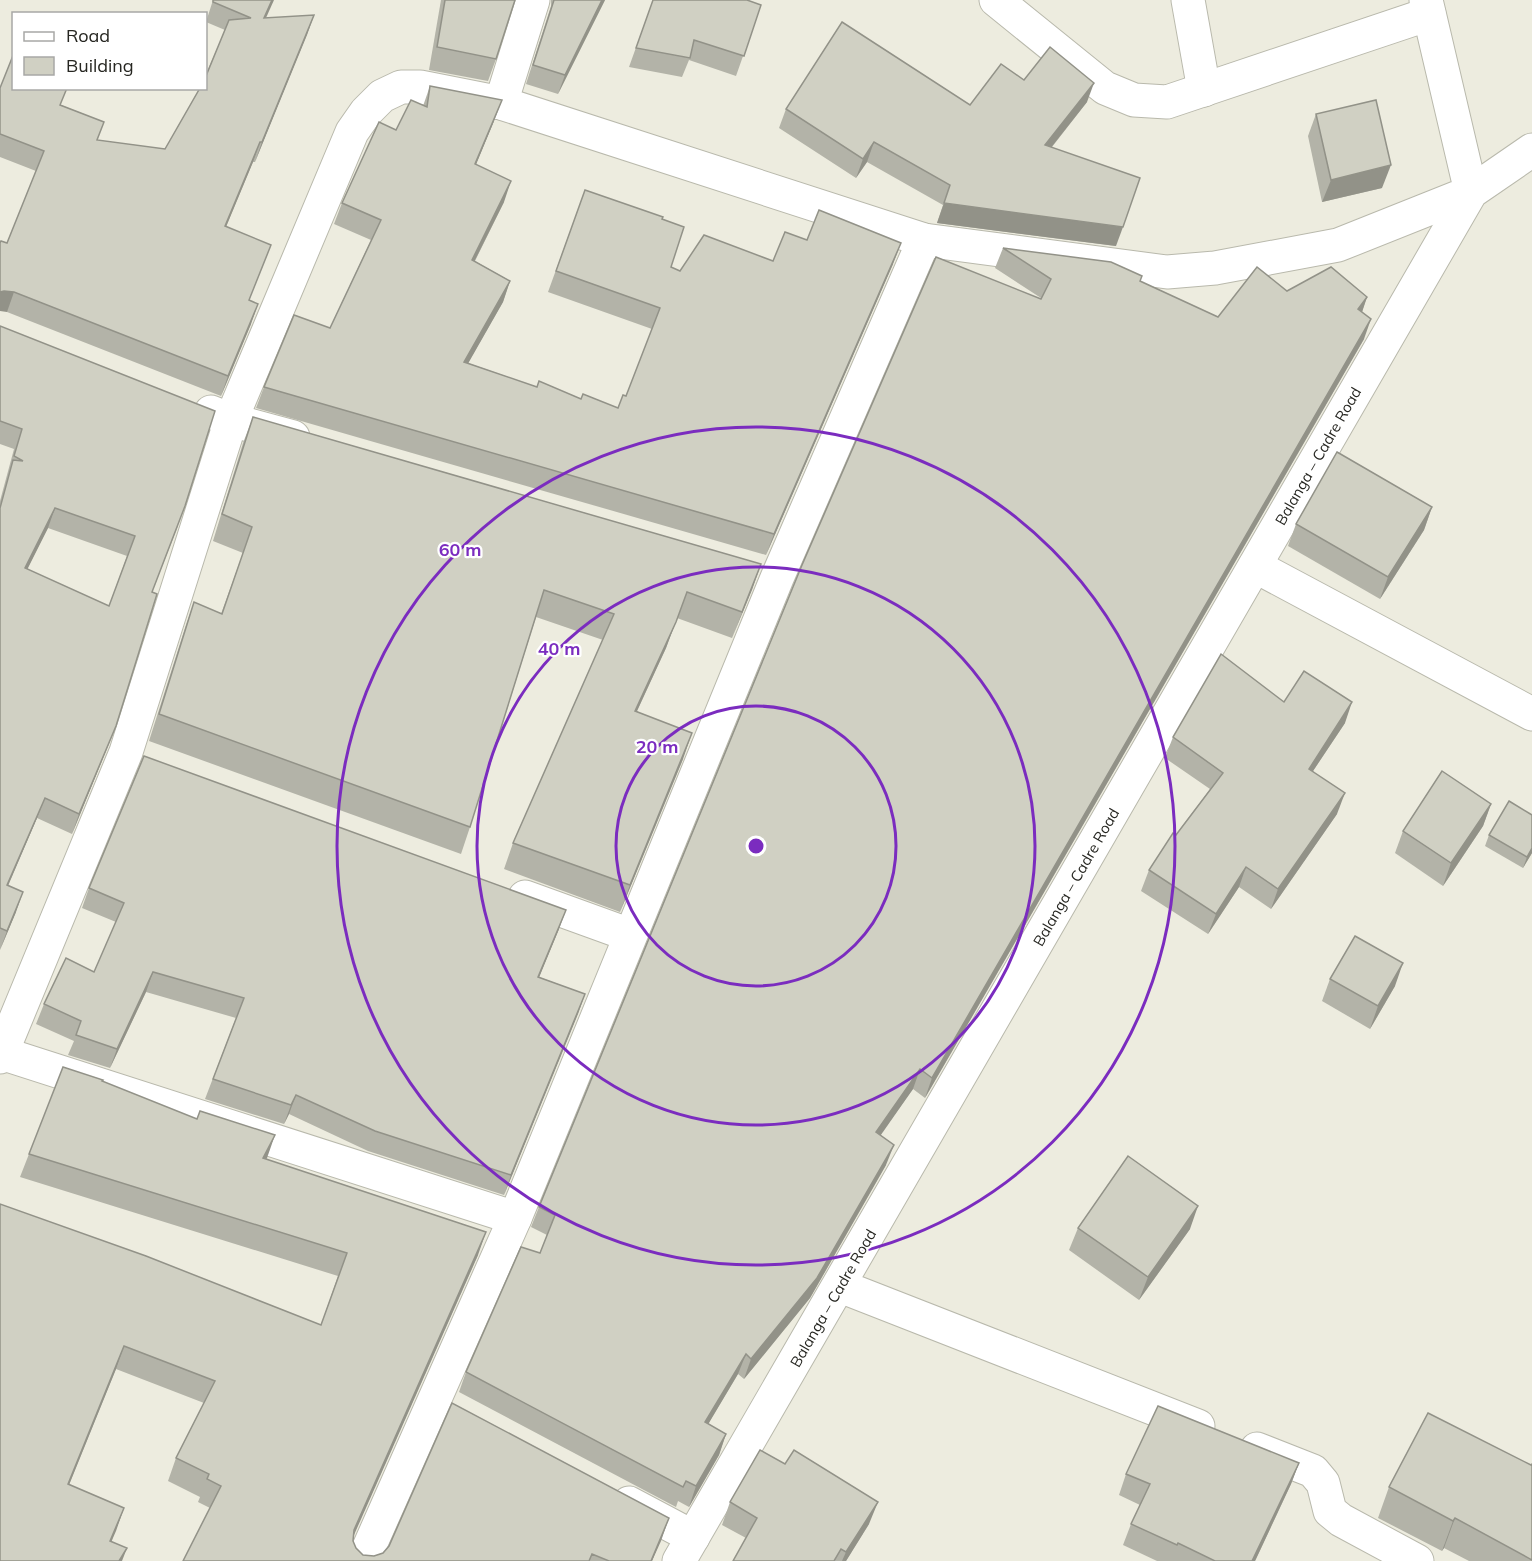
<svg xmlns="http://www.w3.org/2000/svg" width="1532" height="1561" font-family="Mulish,sans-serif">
<rect width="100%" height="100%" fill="#edecdf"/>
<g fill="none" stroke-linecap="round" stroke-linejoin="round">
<!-- minor casing -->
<g stroke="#b9b9ac" stroke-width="35">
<g id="minor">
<path d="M 996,0 L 1105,88 L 1134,100 L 1167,102 L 1429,14"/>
<path d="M 1188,0 L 1204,90"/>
<path d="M 501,103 L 533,0"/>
<path d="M 211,412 L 231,420 L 352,132 L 366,112 L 382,96 L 401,87 L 420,87 L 501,103 L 924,240"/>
<path d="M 1255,566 L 1532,714"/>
<path d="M 525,897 L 630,935"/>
<path d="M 1,1053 L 515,1218"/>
<path d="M 0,1057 L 126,752 L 231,420 L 293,437"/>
<path d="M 840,1286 L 1198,1426"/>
<path d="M 1257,1449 L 1313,1471 L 1323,1483 L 1330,1511 L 1341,1520 L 1417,1561"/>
<path d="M 629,1503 L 693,1537"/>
<path d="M 363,1561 L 515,1218 L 777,578 L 924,240 L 1167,272 L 1215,268 L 1338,245 L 1471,192 L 1426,0"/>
</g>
</g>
<!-- tertiary casing -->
<g stroke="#b9b9ac" stroke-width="35">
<path id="tertiary" d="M 679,1561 L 1471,192 L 1532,150"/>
</g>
<!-- minor -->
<use href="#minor" stroke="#fff" stroke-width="33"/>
<!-- tertiary -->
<use href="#tertiary" stroke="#fff" stroke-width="33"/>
</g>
<!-- wall -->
<g fill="#b3b3a8" fill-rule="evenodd">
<path d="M 213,0 L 266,18 L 314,15 L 255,162 L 253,162 L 226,227 L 263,265 L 249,300 L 251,324 L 221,396 L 7,312 L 7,243 L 36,171 L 0,157 L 0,88 L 61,105 L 104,122 L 97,140 L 165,149 L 200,88 L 225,30 L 206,22 Z"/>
<path d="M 441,0 L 515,0 L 496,59 L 488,81 L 429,70 Z"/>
<path d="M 551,0 L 605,0 L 558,94 L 526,84 L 551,6 Z"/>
<path d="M 653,0 L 761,5 L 736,76 L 689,60 L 682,77 L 629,67 Z"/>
<path d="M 1024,80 L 1087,102 L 1052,147 L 1116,246 L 937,223 L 943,205 L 867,162 L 856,178 L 779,128 L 786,109 L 970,105 Z"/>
<path d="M 430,86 L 494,121 L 476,164 L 504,202 L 475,261 L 510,281 L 503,302 L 468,363 L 537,387 L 618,408 L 626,396 L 652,329 L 548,292 L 585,190 L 662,219 L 671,267 L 680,271 L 773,261 L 807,240 L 893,264 L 766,555 L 256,408 L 264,387 L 330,328 L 371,240 L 334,224 L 342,203 L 396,130 L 423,106 Z"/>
<path d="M 1316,114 L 1382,188 L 1322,202 L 1308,136 Z"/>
<path d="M 1003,248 L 1140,281 L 1218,317 L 1287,291 L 1367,297 L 1362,312 L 1364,339 L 925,1098 L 913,1089 L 880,1135 L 886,1165 L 810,1298 L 744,1379 L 738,1374 L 708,1424 L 726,1434 L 719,1455 L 689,1507 L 678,1501 L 676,1507 L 459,1392 L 466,1372 L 540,1253 L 547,1235 L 531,1227 L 539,1207 L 1041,298 L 995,268 Z"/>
<path d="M 0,326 L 178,526 L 152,592 L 116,726 L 72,834 L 37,818 L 8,886 L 16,912 L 0,950 L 0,501 L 14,449 L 0,444 ZM 48,528 L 127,556 L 109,606 L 27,569 Z"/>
<path d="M 253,417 L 761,564 L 732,638 L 677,618 L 666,648 L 637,711 L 683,759 L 620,912 L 504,869 L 513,843 L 603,640 L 536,617 L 470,827 L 461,854 L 149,741 L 185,628 L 194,602 L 221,614 L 243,553 L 213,541 L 243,443 Z"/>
<path d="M 1432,507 L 1424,530 L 1380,599 L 1288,546 L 1296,524 Z"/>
<path d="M 1284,702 L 1345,723 L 1313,771 L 1337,814 L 1271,909 L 1239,887 L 1208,934 L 1141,891 L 1149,870 L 1210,789 L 1165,758 L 1173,737 Z"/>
<path d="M 1491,804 L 1483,826 L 1443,886 L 1395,853 L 1403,831 Z"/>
<path d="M 1489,835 L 1532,853 L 1523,868 L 1485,846 Z"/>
<path d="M 89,888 L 559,929 L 539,977 L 585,994 L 504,1195 L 368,1151 L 289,1114 L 284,1124 L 205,1099 L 236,1018 L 146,992 L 110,1068 L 68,1055 L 74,1041 L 36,1024 L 44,1004 L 94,972 L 116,922 L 82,908 Z"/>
<path d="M 1330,979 L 1395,986 L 1370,1029 L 1322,1001 Z"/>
<path d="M 102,1081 L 266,1159 L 478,1255 L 353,1536 L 353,1541 L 356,1548 L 363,1555 L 374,1556 L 669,1518 L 652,1561 L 183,1561 L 210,1508 L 198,1502 L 200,1497 L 168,1481 L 176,1458 L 204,1403 L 116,1369 L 69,1485 L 124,1508 L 111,1542 L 0,1561 L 2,1206 L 321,1325 L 338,1276 L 20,1177 L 29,1154 Z"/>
<path d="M 1078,1228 L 1190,1229 L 1139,1300 L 1069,1250 Z"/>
<path d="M 1299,1463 L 1291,1484 L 1255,1561 L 1157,1561 L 1123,1545 L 1131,1524 L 1140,1505 L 1119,1495 L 1126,1474 Z"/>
<path d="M 1532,1464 L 1532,1561 L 1469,1561 L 1444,1548 L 1442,1551 L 1378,1518 L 1389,1487 L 1531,1465 Z"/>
<path d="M 730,1502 L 869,1524 L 846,1561 L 733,1561 L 746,1538 L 722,1525 Z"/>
</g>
<!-- shaded-wall -->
<g fill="#929288">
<path d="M 272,0 L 274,0 L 257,38 L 264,18 Z"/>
<path d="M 602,0 L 605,0 L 558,94 L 565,75 Z"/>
<path d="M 314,15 L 307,35 L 255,162 L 262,142 Z"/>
<path d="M 1094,83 L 1087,102 L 1038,164 L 1045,145 Z"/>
<path d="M 502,100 L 494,121 L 468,184 L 475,164 Z"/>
<path d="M 260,142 L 253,162 L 218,246 L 225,226 Z"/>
<path d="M 874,142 L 867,162 L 856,178 L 863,159 Z"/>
<path d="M 1391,165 L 1382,188 L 1322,202 L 1331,180 Z"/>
<path d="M 511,181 L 504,202 L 465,280 L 472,260 Z"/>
<path d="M 944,203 L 1123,227 L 1116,246 L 937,223 Z"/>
<path d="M 901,243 L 893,264 L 766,555 L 774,534 Z"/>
<path d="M 510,281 L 503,302 L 457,383 L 464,362 Z"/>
<path d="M 4,291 L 14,292 L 7,312 L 0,311 L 0,292 Z"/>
<path d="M 1367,297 L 1360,318 L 1358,309 Z"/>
<path d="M 258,304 L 251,324 L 221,396 L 228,376 Z"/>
<path d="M 1371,319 L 1364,339 L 925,1098 L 932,1078 Z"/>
<path d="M 1432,507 L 1424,530 L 1380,599 L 1388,577 Z"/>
<path d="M 55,508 L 48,528 L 18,588 L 25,568 Z"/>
<path d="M 761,564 L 752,590 L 732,638 L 742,612 Z"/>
<path d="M 687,592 L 666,648 L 625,737 L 635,711 Z"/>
<path d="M 1352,702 L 1345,723 L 1301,789 L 1309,769 Z"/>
<path d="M 116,726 L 108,746 L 72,834 L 79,814 Z"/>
<path d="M 692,733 L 683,759 L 620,912 L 630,885 Z"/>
<path d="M 1345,793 L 1337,814 L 1271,909 L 1278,889 Z"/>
<path d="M 45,798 L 37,818 L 0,904 L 7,885 Z"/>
<path d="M 1491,804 L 1483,826 L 1443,886 L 1451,863 Z"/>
<path d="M 1532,848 L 1532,853 L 1523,868 L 1527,857 Z"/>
<path d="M 1246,867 L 1239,887 L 1208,934 L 1216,914 Z"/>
<path d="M 23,892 L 16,912 L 0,950 L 7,931 Z"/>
<path d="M 566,910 L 559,929 L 531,997 L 538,977 Z"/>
<path d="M 1403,963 L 1395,986 L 1370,1029 L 1378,1006 Z"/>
<path d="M 153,972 L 146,992 L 110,1068 L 117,1049 Z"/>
<path d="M 585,994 L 578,1014 L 504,1195 L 511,1175 Z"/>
<path d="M 920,1069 L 913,1089 L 869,1152 L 876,1132 Z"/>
<path d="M 296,1095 L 289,1114 L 284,1124 L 291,1105 Z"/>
<path d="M 275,1135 L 267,1158 L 255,1182 L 263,1158 Z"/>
<path d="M 894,1145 L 886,1165 L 810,1298 L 744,1379 L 751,1359 Z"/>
<path d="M 1198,1206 L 1190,1229 L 1139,1300 L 1148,1277 Z"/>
<path d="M 486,1232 L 478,1255 L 346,1553 L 354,1530 Z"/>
<path d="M 124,1346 L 116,1369 L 60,1507 L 68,1484 Z"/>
<path d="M 746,1354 L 738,1374 L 697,1443 L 705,1422 Z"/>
<path d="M 726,1434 L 719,1455 L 689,1507 L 696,1486 Z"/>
<path d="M 1299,1463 L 1291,1484 L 1255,1561 L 1252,1561 Z"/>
<path d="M 878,1502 L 869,1524 L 846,1561 L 842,1561 L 846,1552 Z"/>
<path d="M 124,1508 L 116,1531 L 103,1561 L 110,1541 Z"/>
<path d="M 669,1518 L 661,1541 L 652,1561 L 651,1561 Z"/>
<path d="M 1455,1518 L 1444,1548 L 1442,1551 L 1453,1521 Z"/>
<path d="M 127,1548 L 122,1561 L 119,1561 Z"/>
</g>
<!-- building -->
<g fill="#d0d0c3" stroke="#929288" stroke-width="1.5" fill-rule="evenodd">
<path d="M 213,0 L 272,0 L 264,18 L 314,15 L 262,142 L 260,142 L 225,226 L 271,245 L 249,300 L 258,304 L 228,376 L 14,292 L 4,291 L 0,292 L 0,243 L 1,241 L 7,243 L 44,151 L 0,134 L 0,88 L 14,53 L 14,88 L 67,88 L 60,105 L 104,122 L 97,140 L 165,149 L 200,88 L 206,88 L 206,76 L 229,20 L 251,18 L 213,2 Z"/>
<path d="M 445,0 L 515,0 L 496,59 L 437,47 Z"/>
<path d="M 554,0 L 602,0 L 565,75 L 533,65 Z"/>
<path d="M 653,0 L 747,0 L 761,5 L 744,56 L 694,40 L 690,58 L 636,48 Z"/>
<path d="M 842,22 L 970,105 L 1001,64 L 1024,80 L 1050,47 L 1094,83 L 1045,145 L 1140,178 L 1123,227 L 944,203 L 950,185 L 874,142 L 863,159 L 786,109 Z"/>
<path d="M 430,86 L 502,100 L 475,164 L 511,181 L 472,260 L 510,281 L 464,362 L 537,387 L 539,381 L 581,399 L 583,394 L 618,408 L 623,395 L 626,396 L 660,308 L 556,271 L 585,190 L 663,217 L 662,219 L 684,227 L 671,267 L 680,271 L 704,235 L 773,261 L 785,232 L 807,240 L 819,210 L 901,243 L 774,534 L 264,387 L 294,315 L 330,328 L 381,220 L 342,203 L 379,122 L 396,130 L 411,100 L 427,107 Z"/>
<path d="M 1376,100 L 1391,165 L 1331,180 L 1316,114 Z"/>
<path d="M 1003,248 L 1111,262 L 1142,276 L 1140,281 L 1218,317 L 1257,267 L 1287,291 L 1331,267 L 1367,297 L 1358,309 L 1371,319 L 932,1078 L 920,1069 L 876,1132 L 894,1145 L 817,1278 L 751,1359 L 746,1354 L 705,1422 L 726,1434 L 696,1486 L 686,1481 L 683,1487 L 466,1372 L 521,1247 L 540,1253 L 555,1215 L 539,1207 L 802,565 L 936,257 L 1041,299 L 1051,279 Z"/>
<path d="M 0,326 L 215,411 L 185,506 L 152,592 L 157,594 L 116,726 L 79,814 L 45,798 L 7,885 L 23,892 L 7,931 L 0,928 L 0,508 L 13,460 L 23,461 L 14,456 L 22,429 L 0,421 ZM 55,508 L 135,536 L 109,606 L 25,568 Z"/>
<path d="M 253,417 L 761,564 L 742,612 L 687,592 L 676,622 L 635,711 L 692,733 L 630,885 L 513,843 L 614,614 L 544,590 L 470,827 L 159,714 L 194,602 L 222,614 L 252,527 L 222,514 Z"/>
<path d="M 1337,452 L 1432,507 L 1388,577 L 1296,524 Z"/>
<path d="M 1221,654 L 1284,702 L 1304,671 L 1352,702 L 1309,769 L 1345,793 L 1278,889 L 1246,867 L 1216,914 L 1149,870 L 1173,833 L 1176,835 L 1223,773 L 1173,737 Z"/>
<path d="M 144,756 L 566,910 L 538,977 L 585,994 L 511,1175 L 375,1131 L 296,1095 L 291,1105 L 213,1079 L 244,998 L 153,972 L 117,1049 L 76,1035 L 81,1021 L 44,1004 L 66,958 L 94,972 L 124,903 L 89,888 Z"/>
<path d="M 1442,771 L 1491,804 L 1451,863 L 1403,831 Z"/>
<path d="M 1509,801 L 1532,815 L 1532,848 L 1527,857 L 1489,835 Z"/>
<path d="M 1355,936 L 1403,963 L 1378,1006 L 1330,979 Z"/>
<path d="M 63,1067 L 103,1080 L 102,1081 L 197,1119 L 200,1111 L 275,1135 L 263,1158 L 486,1232 L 354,1530 L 353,1541 L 356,1548 L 363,1555 L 374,1556 L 383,1553 L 389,1546 L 452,1403 L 669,1518 L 651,1561 L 609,1561 L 592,1554 L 589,1561 L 183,1561 L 221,1486 L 207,1479 L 209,1474 L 176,1458 L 215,1381 L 124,1346 L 68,1484 L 124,1508 L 110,1541 L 127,1548 L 119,1561 L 0,1561 L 0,1204 L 146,1256 L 321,1325 L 347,1253 L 29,1154 Z"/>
<path d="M 1128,1156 L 1198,1206 L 1148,1277 L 1078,1228 Z"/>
<path d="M 1158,1406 L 1299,1463 L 1252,1561 L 1215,1561 L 1178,1543 L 1177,1545 L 1131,1524 L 1150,1484 L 1126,1474 Z"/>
<path d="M 1428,1413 L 1531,1465 L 1532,1464 L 1532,1560 L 1455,1518 L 1453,1521 L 1389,1487 Z"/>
<path d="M 760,1450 L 785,1464 L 794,1450 L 878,1502 L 846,1552 L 841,1549 L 834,1561 L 733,1561 L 757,1518 L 730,1502 Z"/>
</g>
<!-- distance rings -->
<g fill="none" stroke="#7b2cbf" stroke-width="3">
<circle cx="756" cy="846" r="140"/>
<circle cx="756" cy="846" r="279"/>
<circle cx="756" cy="846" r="419"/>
</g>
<g text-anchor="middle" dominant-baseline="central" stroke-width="4.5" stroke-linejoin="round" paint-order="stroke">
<!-- street labels -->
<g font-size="15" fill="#262621" stroke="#fff">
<text transform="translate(1318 456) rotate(-60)">Balanga – Cadre Road</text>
<text transform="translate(1076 877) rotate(-60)">Balanga – Cadre Road</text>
<text transform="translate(833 1298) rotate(-60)">Balanga – Cadre Road</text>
</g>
</g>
<circle cx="756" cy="846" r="9" fill="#7b2cbf" stroke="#fff" stroke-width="3"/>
<g font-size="18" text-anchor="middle" font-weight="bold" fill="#7b2cbf" stroke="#fff" stroke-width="4.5" stroke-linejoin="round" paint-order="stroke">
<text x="460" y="556">60 m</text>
<text x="559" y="655">40 m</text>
<text x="657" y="753">20 m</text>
</g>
<!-- legend -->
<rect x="12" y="12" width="195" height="78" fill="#ffffff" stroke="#a8a8a6" stroke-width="1.5"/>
<rect x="24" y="32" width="30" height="9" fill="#ffffff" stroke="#a8a8a6" stroke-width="1.5"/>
<text x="66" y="42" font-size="18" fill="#262621">Road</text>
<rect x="24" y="57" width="30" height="18" fill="#d0d0c3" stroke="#a8a8a6" stroke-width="1.5"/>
<text x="66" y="72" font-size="18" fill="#262621">Building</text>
</svg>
